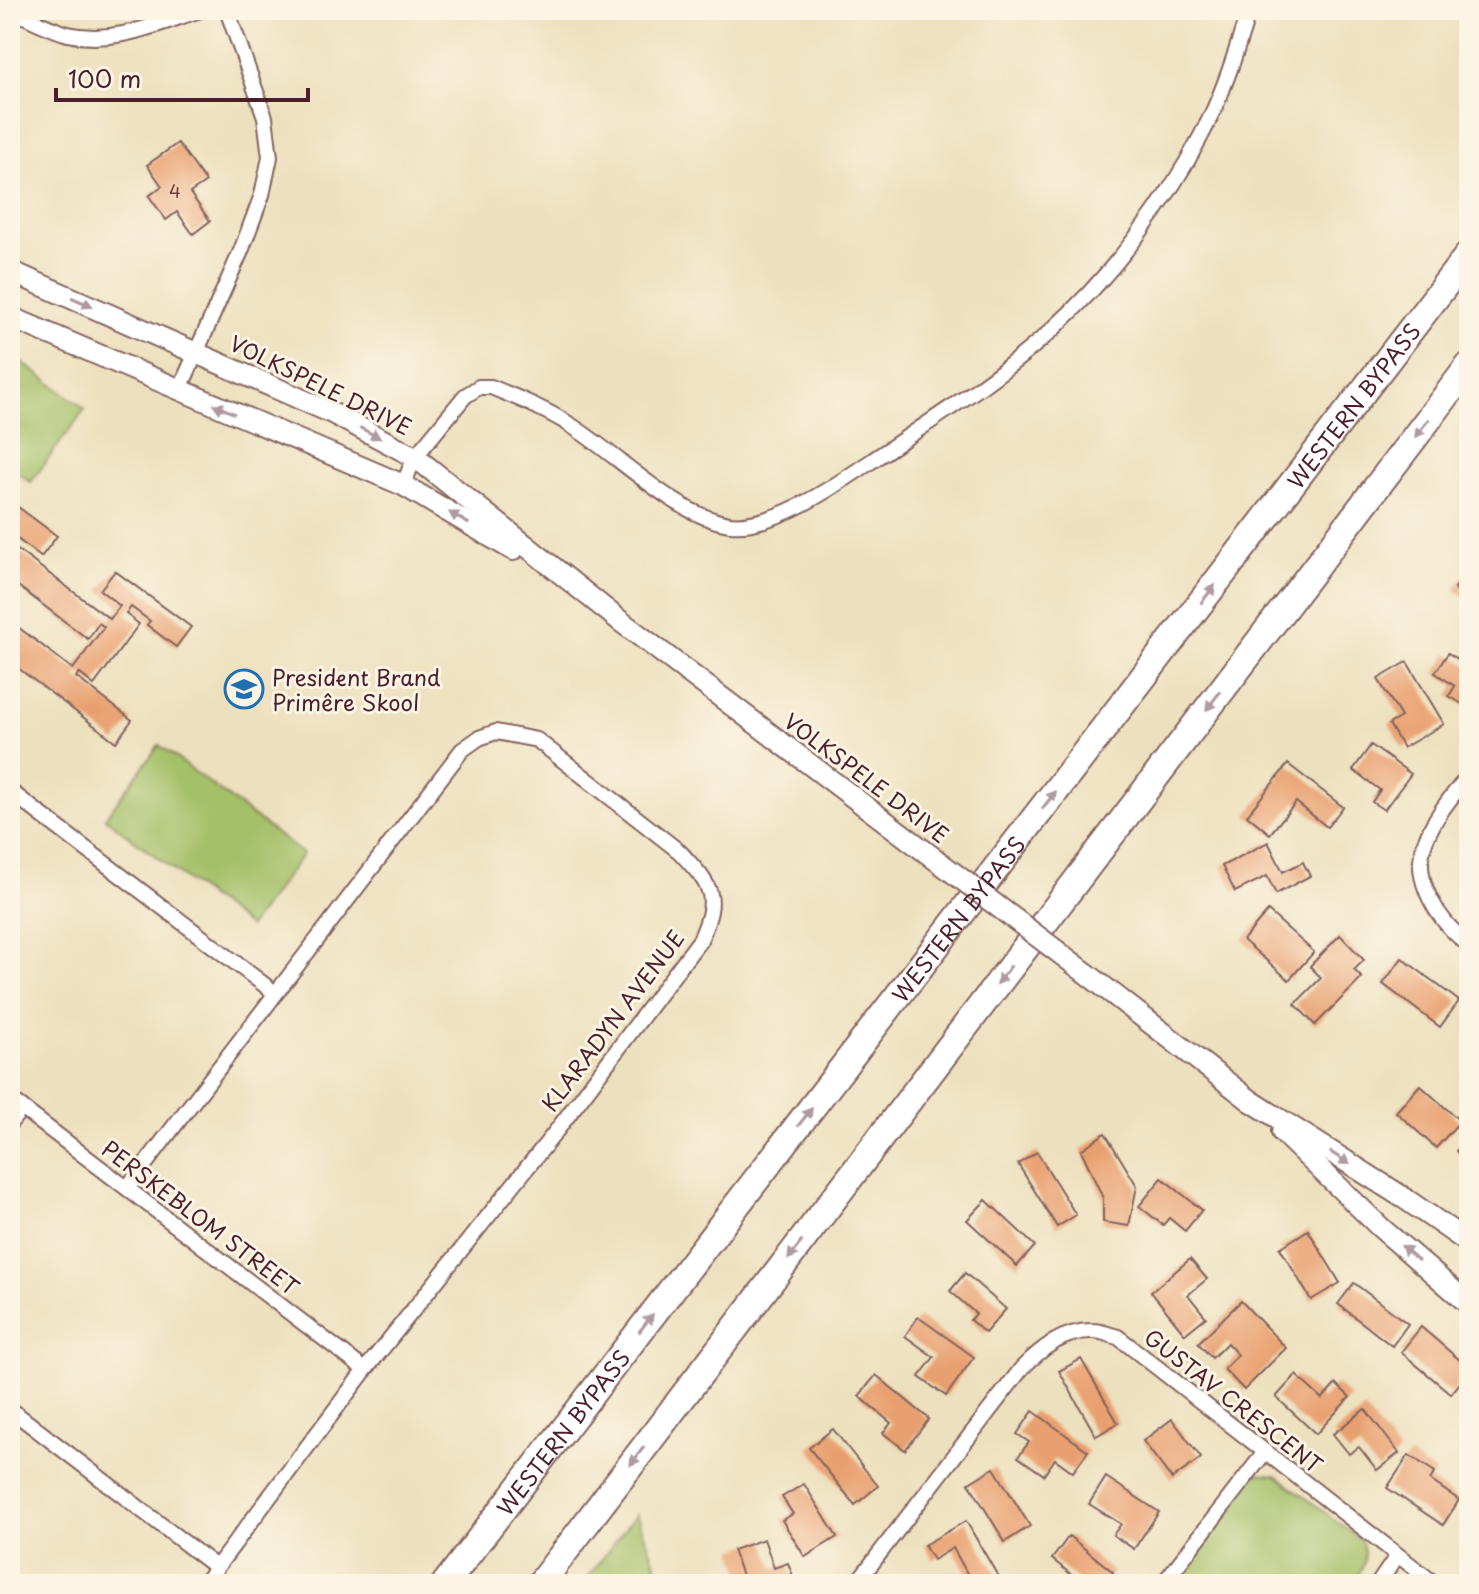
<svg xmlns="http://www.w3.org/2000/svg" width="1479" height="1594" font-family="'Playpen Sans',sans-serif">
<rect width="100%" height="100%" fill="#fcf5e5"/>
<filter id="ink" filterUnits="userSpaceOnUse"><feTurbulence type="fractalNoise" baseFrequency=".0125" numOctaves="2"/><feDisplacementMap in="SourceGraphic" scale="16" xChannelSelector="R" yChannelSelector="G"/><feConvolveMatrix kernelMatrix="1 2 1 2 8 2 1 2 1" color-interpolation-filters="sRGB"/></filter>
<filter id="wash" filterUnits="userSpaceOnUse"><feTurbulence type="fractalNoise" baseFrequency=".006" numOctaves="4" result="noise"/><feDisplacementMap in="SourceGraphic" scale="32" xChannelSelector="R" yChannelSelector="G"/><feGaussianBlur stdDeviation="1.8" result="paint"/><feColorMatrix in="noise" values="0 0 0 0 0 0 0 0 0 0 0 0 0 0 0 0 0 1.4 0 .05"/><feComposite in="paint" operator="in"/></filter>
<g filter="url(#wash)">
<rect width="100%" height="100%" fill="#ede0be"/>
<!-- green -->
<g fill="#a4c067" stroke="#777049" stroke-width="2">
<path d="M 11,354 L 85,409 L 31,482 L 10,467 Z"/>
<path d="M 159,745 L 303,854 L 249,927 L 105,818 Z"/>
<path d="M 1259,1473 L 1276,1475 L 1361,1540 C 1369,1561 1364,1567 1351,1584 L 1167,1584 L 1243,1483 Z"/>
<path d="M 636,1514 L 664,1584 L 583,1584 Z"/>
</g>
<g id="blocks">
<!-- building -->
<g fill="#e9a070">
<path d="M 178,143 L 206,182 L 190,193 L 210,221 L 193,234 L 177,212 L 166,220 L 149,196 L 162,186 L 147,165 Z"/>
<path d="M 10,501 L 57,536 L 41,557 L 16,538 L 11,545 L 110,619 L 120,606 L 100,590 L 115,571 L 191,627 L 176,647 L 147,625 L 150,621 L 131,607 L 126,614 L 139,624 L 94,685 L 79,673 L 76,677 L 132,720 L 116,742 L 10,662 L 10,621 L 73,669 L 104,627 L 99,623 L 88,639 L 10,580 L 10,568 L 16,561 L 10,556 Z"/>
<path d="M 1469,570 L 1469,601 L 1454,589 Z"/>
<path d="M 1448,653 L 1469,666 L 1469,704 L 1467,707 L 1449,696 L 1455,686 L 1435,673 Z"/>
<path d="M 1407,662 L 1444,724 L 1403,748 L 1389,724 L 1401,717 L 1378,679 Z"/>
<path d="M 1371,745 L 1411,774 L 1384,810 L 1372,802 L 1380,790 L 1353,770 Z"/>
<path d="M 1288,764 L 1343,807 L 1327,827 L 1296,802 L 1270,834 L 1247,815 Z"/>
<path d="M 1268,842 L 1283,872 L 1303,862 L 1310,876 L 1276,894 L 1267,876 L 1235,892 L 1222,866 Z"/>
<path d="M 1268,911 L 1314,952 L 1289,980 L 1243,940 Z"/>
<path d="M 1340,935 L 1364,960 L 1354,970 L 1362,978 L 1315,1025 L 1295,1004 L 1321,978 L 1310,966 Z"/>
<path d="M 1402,958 L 1459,1001 L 1440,1027 L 1383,984 Z"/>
<path d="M 1420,1085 L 1460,1121 L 1436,1148 L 1396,1112 Z"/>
<path d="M 1105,1133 L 1137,1186 L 1129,1226 L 1103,1222 L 1103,1198 L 1081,1150 Z"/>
<path d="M 1469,1138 L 1469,1163 L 1456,1151 Z"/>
<path d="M 1037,1152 L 1076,1215 L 1057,1227 L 1018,1164 Z"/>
<path d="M 1162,1178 L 1202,1210 L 1185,1231 L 1169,1218 L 1163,1225 L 1139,1206 Z"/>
<path d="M 986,1200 L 1035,1246 L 1017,1266 L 967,1220 Z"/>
<path d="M 1308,1230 L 1340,1283 L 1311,1300 L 1280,1248 Z"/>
<path d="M 1190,1259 L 1207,1279 L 1188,1295 L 1206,1317 L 1185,1334 L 1151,1292 Z"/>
<path d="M 965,1273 L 1006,1309 L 985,1333 L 970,1320 L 976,1314 L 950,1291 Z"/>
<path d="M 1354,1283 L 1408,1324 L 1392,1346 L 1338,1304 Z"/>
<path d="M 1241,1301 L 1286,1348 L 1244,1390 L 1224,1369 L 1238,1355 L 1227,1343 L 1212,1358 L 1198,1343 Z"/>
<path d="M 918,1317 L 974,1357 L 946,1396 L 919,1377 L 934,1357 L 905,1336 Z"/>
<path d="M 1421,1327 L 1469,1368 L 1469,1372 L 1451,1394 L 1401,1352 Z"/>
<path d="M 1081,1359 L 1118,1423 L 1096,1436 L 1059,1371 Z"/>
<path d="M 876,1375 L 929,1419 L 905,1450 L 883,1433 L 891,1423 L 859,1396 Z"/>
<path d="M 1296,1375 L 1322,1399 L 1336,1384 L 1350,1397 L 1316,1434 L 1276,1397 Z"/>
<path d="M 1365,1409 L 1399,1453 L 1377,1470 L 1359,1447 L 1349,1454 L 1333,1434 Z"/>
<path d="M 1033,1411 L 1088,1451 L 1073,1472 L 1055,1459 L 1044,1475 L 1018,1457 L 1029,1442 L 1017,1434 Z"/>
<path d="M 1172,1419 L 1201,1458 L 1172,1479 L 1143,1441 Z"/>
<path d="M 833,1429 L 878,1486 L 855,1505 L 809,1448 Z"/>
<path d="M 1409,1455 L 1435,1472 L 1430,1480 L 1459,1500 L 1443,1525 L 1387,1488 Z"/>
<path d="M 994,1468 L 1030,1526 L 1005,1542 L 969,1483 Z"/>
<path d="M 1106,1477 L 1159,1512 L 1134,1549 L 1113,1535 L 1121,1524 L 1089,1504 Z"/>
<path d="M 804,1484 L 837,1537 L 805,1557 L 782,1520 L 793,1514 L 782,1497 Z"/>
<path d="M 966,1521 L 999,1578 L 989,1584 L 973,1584 L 953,1548 L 933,1560 L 924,1545 Z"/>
<path d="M 1069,1536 L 1113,1572 L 1103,1584 L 1083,1584 L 1052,1559 Z"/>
<path d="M 764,1539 L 774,1568 L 788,1563 L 796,1584 L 745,1584 L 733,1550 Z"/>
</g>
</g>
</g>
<g filter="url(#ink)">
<use href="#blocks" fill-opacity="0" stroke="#83635e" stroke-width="2"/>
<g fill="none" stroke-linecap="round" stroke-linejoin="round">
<!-- street casing -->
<g stroke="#83635e" stroke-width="18">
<g id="street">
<path d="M 11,10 C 29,18 49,29 68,34 C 115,45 158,23 201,10"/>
<path d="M 180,389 L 241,251 L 262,195 L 270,157 L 265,117 L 227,10"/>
<path d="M 403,485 L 415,457 L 465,396 L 479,387 L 491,387 C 518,398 547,410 572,426 C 618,455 678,517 730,524 C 775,529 839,483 876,458 C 936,417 998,379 1052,330 C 1110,277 1166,204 1202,134 C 1223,95 1236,52 1249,10"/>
<path d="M 1469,775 C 1452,796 1434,817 1425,842 C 1410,880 1440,923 1469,945"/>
<path d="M 10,791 L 275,993"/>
<path d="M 10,1099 L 365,1370"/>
<path d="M 10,1123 L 22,1108"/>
<path d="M 127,1188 L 462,750 L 479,738 L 496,732 L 537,740 L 680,852 C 712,887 720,895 700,940 L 554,1134 L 365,1370 L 204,1584"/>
<path d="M 10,1409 L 216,1567"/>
<path d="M 856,1584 L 1022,1368 C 1041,1349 1064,1330 1093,1331 C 1101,1331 1110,1335 1118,1337 L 1435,1584"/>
<path d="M 1163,1584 L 1265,1452"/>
<path d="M 1378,1584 L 1397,1556"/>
</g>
</g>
<!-- secondary casing -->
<g stroke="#83635e" stroke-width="24">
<g id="secondary">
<path d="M 10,271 L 330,412 L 415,457 L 619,620 L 935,859"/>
<path d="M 10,317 L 403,485 L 513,550"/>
<path d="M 1086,973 L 1251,1101 L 1404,1198 L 1469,1243"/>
<path d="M 1282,1132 L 1381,1228 L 1469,1304"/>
</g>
</g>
<!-- highway casing -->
<g stroke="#83635e" stroke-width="30">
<g id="highway">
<path id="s1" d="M 445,1584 L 1469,254"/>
<path d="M 540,1584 L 1469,366"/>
</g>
</g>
<!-- street -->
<use href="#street" stroke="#fff" stroke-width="14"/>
<!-- secondary -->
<use href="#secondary" stroke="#fff" stroke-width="20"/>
<!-- highway -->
<use href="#highway" stroke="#fff" stroke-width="26"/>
<!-- secondary-bridge casing -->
<g stroke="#83635e" stroke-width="24" stroke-linecap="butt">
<path id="secondary-bridge" d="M 935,859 L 1086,973"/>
</g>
<!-- secondary-bridge -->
<use href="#secondary-bridge" stroke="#fff" stroke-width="20"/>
</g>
<!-- one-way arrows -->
<defs><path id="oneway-solid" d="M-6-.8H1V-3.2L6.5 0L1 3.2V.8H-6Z" transform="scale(2)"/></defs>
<g fill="#ae9aa0">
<use href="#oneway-solid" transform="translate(82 302) rotate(23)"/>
<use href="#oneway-solid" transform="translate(224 409) rotate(-156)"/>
<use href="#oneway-solid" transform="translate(1422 428) rotate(127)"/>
<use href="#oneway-solid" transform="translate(370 433) rotate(28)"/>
<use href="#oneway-solid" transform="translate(459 518) rotate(-150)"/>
<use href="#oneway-solid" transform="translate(1208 594) rotate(-52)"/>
<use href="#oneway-solid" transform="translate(1213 701) rotate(127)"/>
<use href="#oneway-solid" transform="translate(1049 800) rotate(-52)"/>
<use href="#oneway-solid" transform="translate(1004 975) rotate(127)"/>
<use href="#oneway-solid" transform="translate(805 1117) rotate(-52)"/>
<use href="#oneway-solid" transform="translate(1340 1158) rotate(32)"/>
<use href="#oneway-solid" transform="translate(795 1250) rotate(127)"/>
<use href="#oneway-solid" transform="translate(1410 1253) rotate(-139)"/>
<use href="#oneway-solid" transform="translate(646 1323) rotate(-52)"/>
<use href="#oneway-solid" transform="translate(637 1456) rotate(127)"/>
</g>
</g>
<!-- icons -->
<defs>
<g id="school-ring" transform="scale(2)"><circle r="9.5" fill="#fcf5e5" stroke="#1f6fb2" stroke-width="1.5"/><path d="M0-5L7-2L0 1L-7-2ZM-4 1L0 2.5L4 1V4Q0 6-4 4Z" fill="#1f6fb2"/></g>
</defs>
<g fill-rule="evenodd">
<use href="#school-ring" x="244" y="689"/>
</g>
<g text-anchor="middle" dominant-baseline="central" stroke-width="6" stroke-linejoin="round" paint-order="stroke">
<!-- number labels -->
<g font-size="18" fill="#723f3c">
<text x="175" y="190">4</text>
</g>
<!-- street labels -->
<g font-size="22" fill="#4a1f2b" stroke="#fcf5e5">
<text transform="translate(321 384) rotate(26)">VOLKSPELE DRIVE</text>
<text stroke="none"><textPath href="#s1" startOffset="1488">WESTERN BYPASS</textPath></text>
<text transform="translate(867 777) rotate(37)">VOLKSPELE DRIVE</text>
<text stroke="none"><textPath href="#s1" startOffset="840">WESTERN BYPASS</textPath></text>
<text transform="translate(612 1020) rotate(-53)">KLARADYN AVENUE</text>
<text transform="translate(201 1217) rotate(37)">PERSKEBLOM STREET</text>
<text transform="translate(1234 1400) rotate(38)">GUSTAV CRESCENT</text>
<text stroke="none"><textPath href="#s1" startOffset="192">WESTERN BYPASS</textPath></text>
</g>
<!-- poi labels -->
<g font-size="22" fill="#4a1f2b" stroke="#fcf5e5" text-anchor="start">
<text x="272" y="676">President Brand<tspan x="272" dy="25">Primêre Skool</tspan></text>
</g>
</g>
<!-- margin -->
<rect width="1479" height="1594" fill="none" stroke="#fcf5e5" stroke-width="40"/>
<!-- scale -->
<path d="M56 88v12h252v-12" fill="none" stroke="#4a1f2b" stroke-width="4"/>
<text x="68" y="88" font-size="24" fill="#4a1f2b" stroke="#fcf5e5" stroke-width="6" paint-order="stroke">100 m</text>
</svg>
